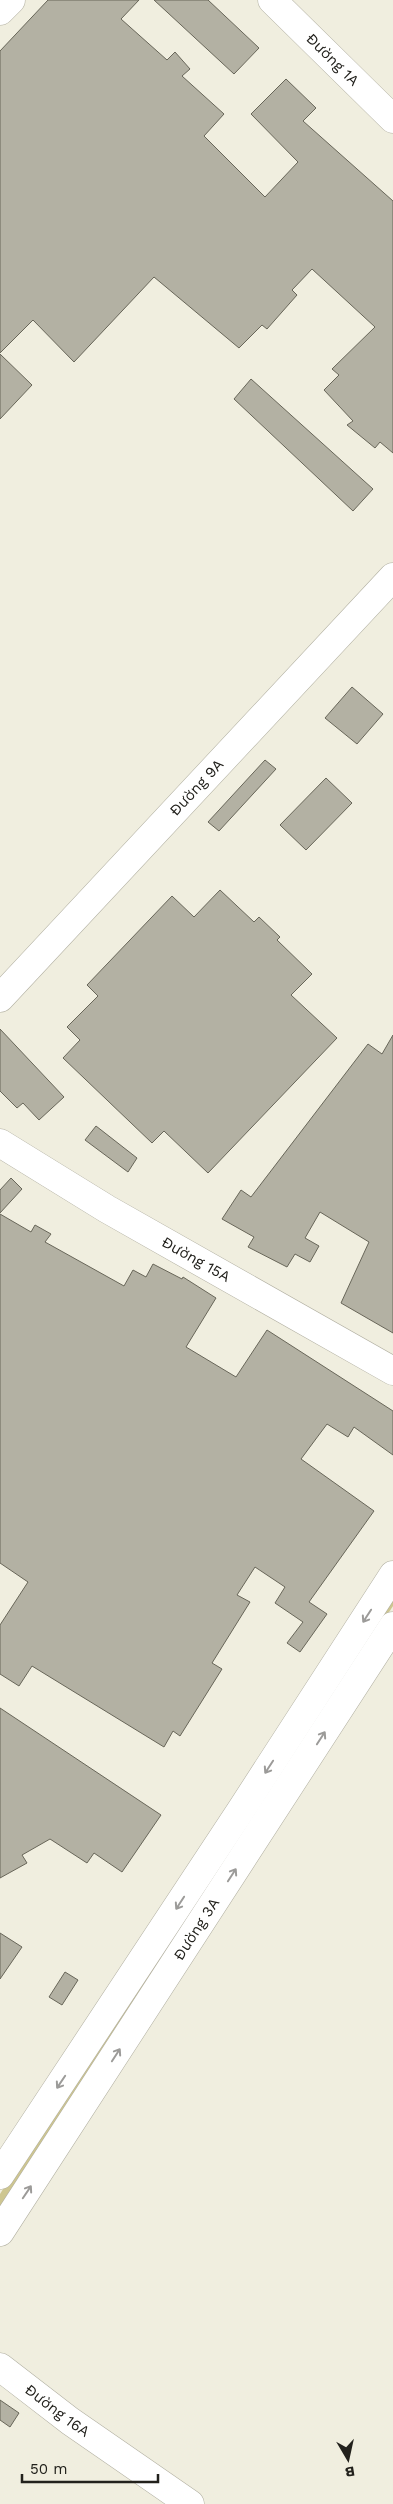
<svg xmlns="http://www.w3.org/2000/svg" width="393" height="2504" font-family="'Work Sans',sans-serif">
<rect width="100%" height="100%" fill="#f0eedf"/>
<!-- green -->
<path fill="#cec690" d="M 393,1594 L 393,1606 L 0,2213 L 0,2194 L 20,2162 Z"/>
<!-- building -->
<g fill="#b3b1a3" stroke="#686659">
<path d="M 48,0 L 139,0 L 121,19 L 167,60 L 175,52 L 190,69 L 182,76 L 224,114 L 204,136 L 265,197 L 298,162 L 251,114 L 286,79 L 316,108 L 303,121 L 393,201 L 393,453 L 380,442 L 375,448 L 347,425 L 353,421 L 324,390 L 339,375 L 332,369 L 375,327 L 312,269 L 292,290 L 297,295 L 267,329 L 262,325 L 239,348 L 154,277 L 74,362 L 33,320 L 0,353 L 0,51 Z"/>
<path d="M 154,0 L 208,0 L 259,48 L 234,74 Z"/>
<path d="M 0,354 L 32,385 L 0,419 Z"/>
<path d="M 251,379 L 373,489 L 353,511 L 234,399 Z"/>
<path d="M 352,687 L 383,714 L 357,744 L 325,718 Z"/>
<path d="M 265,760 L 276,769 L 219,831 L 208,822 Z"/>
<path d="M 326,778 L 352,803 L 306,850 L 280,825 Z"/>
<path d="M 220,890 L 254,922 L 259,917 L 280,937 L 277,940 L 312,974 L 291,995 L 337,1038 L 208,1173 L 164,1131 L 152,1143 L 63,1058 L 80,1040 L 67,1027 L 98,996 L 87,985 L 172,896 L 194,917 Z"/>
<path d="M 0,1029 L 64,1097 L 39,1120 L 23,1103 L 17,1108 L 0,1091 Z"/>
<path d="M 393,1035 L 393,1333 L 341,1303 L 369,1242 L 320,1212 L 305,1238 L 319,1246 L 310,1262 L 295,1254 L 287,1267 L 248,1247 L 254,1237 L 222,1219 L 241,1190 L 251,1197 L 368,1044 L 382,1054 Z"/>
<path d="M 96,1126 L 137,1158 L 128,1172 L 85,1140 Z"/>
<path d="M 11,1178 L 22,1189 L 0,1213 L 0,1190 Z"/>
<path d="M 0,1214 L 31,1232 L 35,1225 L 51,1234 L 45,1242 L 124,1286 L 133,1270 L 146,1277 L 153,1264 L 182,1279 L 183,1277 L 216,1298 L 186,1347 L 236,1377 L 267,1330 L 393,1411 L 393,1455 L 354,1427 L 348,1437 L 327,1424 L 301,1459 L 374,1511 L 309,1602 L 327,1614 L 300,1652 L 287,1643 L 303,1622 L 275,1603 L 285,1587 L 255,1567 L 237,1595 L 250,1602 L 212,1663 L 222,1669 L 180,1736 L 173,1731 L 164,1747 L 32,1666 L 19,1686 L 0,1674 L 0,1625 L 28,1582 L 0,1563 Z"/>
<path d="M 0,1708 L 161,1815 L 122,1872 L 94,1853 L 87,1863 L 50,1839 L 22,1855 L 27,1863 L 0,1878 Z"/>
<path d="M 0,1933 L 22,1947 L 0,1979 Z"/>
<path d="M 65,1972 L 78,1980 L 62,2005 L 49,1997 Z"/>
<path d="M 0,2400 L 19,2413 L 10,2427 L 0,2420 Z"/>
</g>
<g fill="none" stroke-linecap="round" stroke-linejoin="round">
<!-- minor casing -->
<g stroke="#b1afa1" stroke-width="29">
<g id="minor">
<path id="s1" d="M 272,0 L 393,119"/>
<path d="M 0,11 L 11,0"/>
<path id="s2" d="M 0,998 L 393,577"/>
<path id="s3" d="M 0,1143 L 107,1209 L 393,1371"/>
<path d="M 0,2175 L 241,1810 L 393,1575"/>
<path id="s4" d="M 0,2232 L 393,1626"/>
<path id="s5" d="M 0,2367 L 70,2421 L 190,2504"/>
</g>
</g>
<!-- minor -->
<use href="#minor" stroke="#fff" stroke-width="28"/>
</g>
<!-- one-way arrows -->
<defs><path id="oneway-shaft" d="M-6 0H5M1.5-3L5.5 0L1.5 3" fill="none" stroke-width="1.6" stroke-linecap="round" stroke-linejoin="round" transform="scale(1.25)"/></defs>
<g stroke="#9c9b99">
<use href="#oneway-shaft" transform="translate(367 1616) rotate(123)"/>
<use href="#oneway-shaft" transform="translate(321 1738) rotate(-57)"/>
<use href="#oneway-shaft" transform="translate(269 1767) rotate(123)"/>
<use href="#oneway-shaft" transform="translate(232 1875) rotate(-57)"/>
<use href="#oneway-shaft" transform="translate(180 1903) rotate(123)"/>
<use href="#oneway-shaft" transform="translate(116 2055) rotate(-57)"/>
<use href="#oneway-shaft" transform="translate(61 2082) rotate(124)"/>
<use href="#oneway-shaft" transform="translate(27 2192) rotate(-56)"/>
</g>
<g text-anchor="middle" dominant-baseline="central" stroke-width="4" stroke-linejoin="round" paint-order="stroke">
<!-- street labels -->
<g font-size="15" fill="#22211c" stroke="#f0eedf">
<text stroke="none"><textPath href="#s1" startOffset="85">Đường 1A</textPath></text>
<text stroke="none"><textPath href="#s2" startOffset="288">Đường 9A</textPath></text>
<text stroke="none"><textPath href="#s3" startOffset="228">Đường 15A</textPath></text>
<text stroke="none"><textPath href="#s4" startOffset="361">Đường 3A</textPath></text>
<text stroke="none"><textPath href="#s5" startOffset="72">Đường 16A</textPath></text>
</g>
</g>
<!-- north arrow -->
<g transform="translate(348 2459) rotate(171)" stroke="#f0eedf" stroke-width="4" paint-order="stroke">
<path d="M0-4L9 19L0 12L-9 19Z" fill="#22211c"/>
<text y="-8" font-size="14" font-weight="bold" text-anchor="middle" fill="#22211c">B</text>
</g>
<!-- scale -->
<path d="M22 2474v8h136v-8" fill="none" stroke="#22211c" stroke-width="2.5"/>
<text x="30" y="2474" font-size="15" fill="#22211c" stroke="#f0eedf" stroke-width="4" paint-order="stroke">50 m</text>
</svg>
